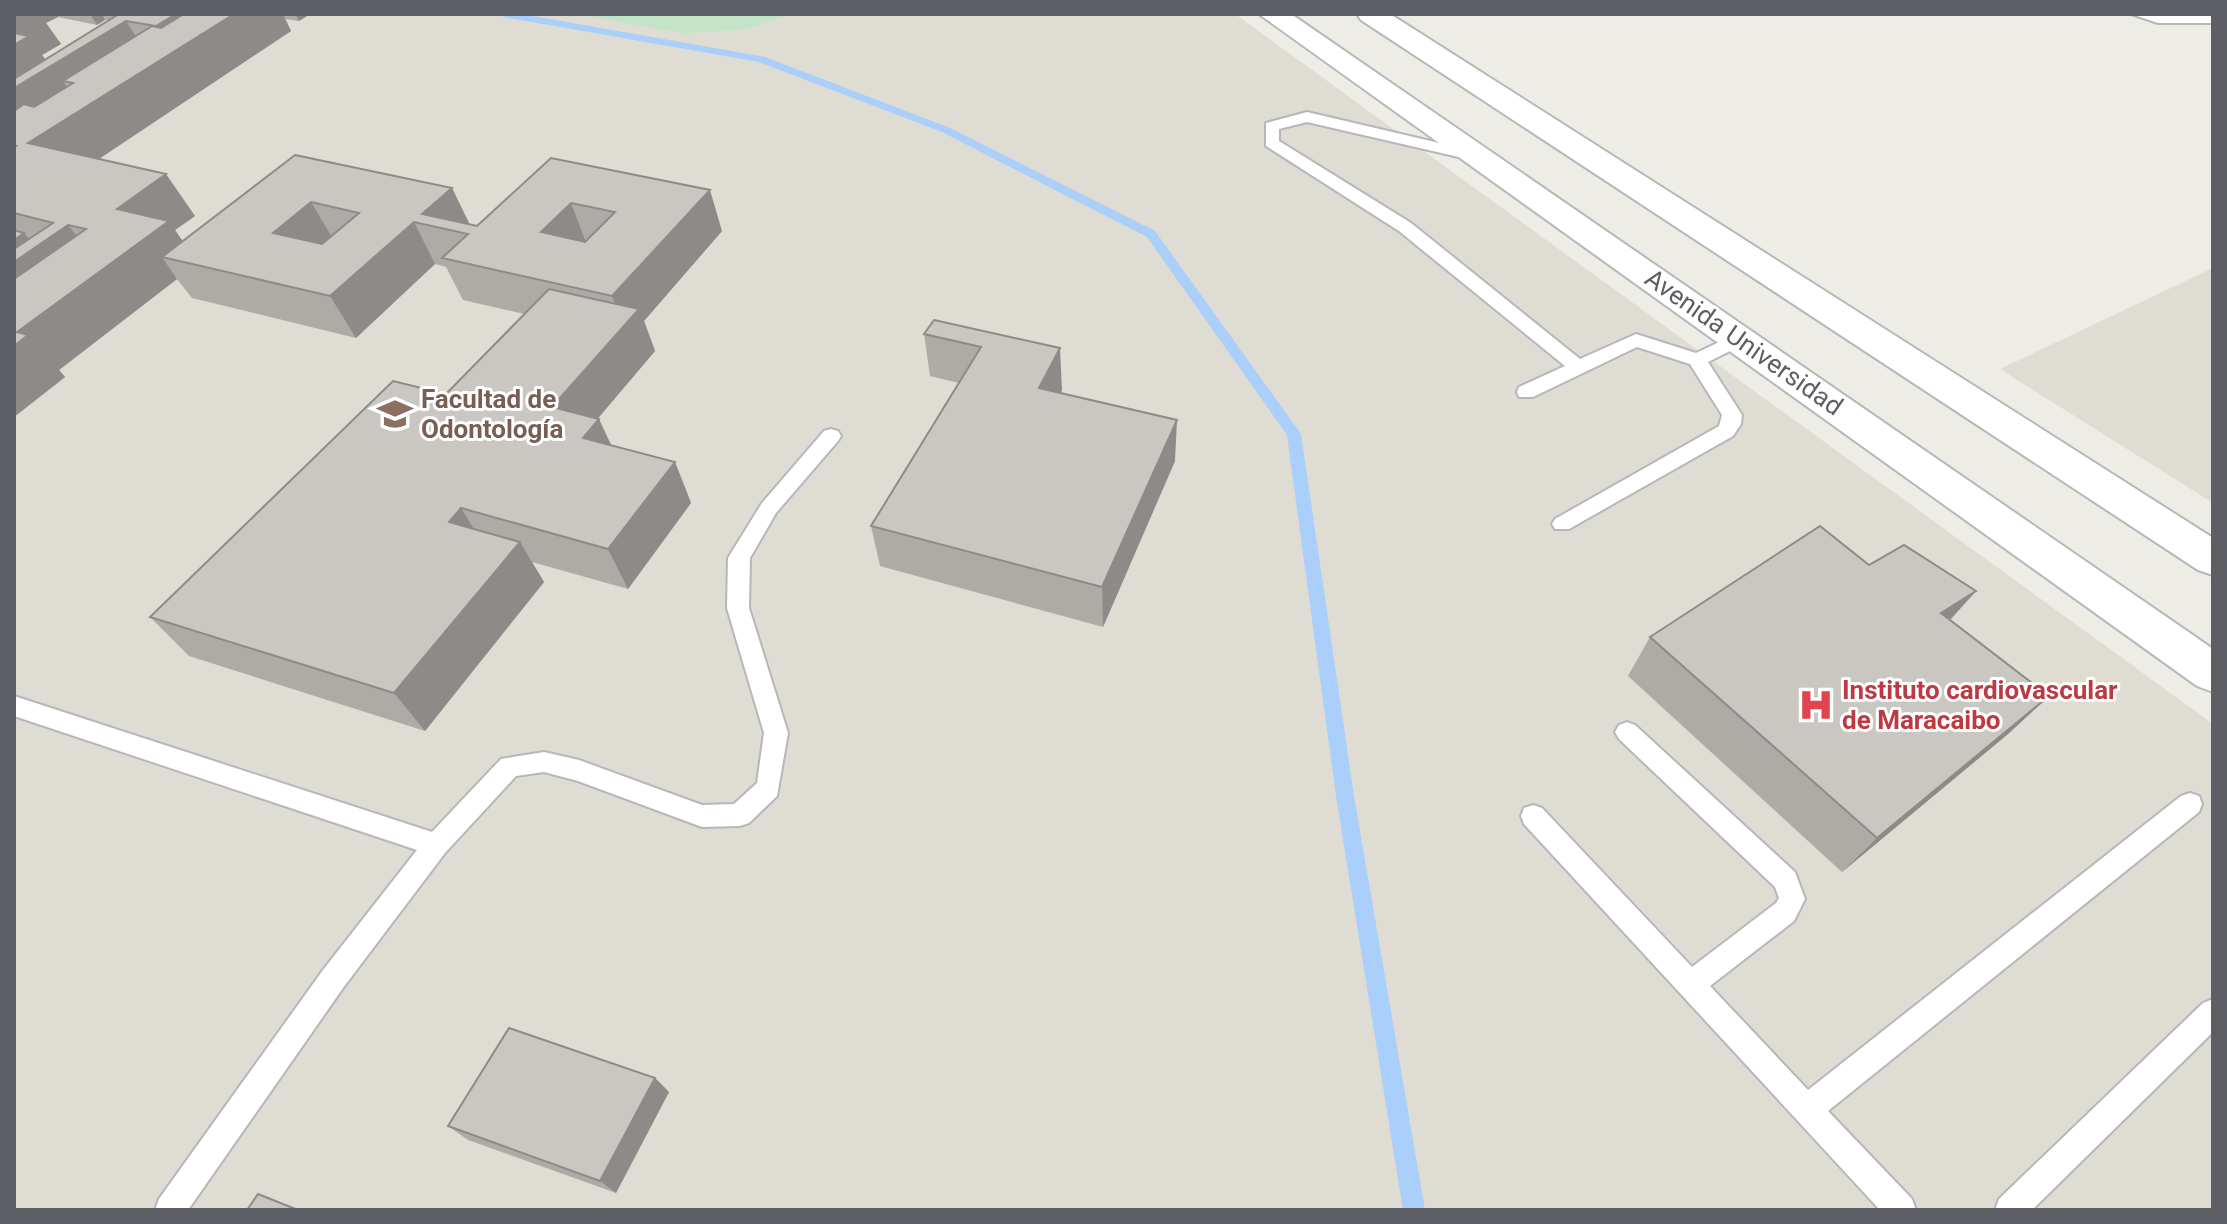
<svg xmlns="http://www.w3.org/2000/svg" width="2227" height="1224" font-family="Roboto,sans-serif">
<rect width="100%" height="100%" fill="#eeede5"/>
<!-- education -->
<g fill="#dedcd3">
<path d="M 14,14 L 1235,14 L 2213,724 L 2213,1210 L 14,1210 Z"/>
<path d="M 2213,268 L 2213,503 L 2000,369 Z"/>
</g>
<!-- green -->
<path fill="#c3e4c6" d="M 576,14 L 794,14 L 740,30 L 681,33 Z"/>
<g fill="none" stroke-linecap="round" stroke-linejoin="round">
<!-- stream -->
<path fill="#a9cffa" fill-rule="evenodd" d="M 499,14 L 521,14 L 765,57 L 950,128 L 1155,231 L 1301,434 L 1354,796 L 1425,1210 L 1403,1210 L 1336,796 L 1287,435 L 1147,237 L 942,132 L 759,62 L 504,17 Z"/>
<!-- service casing -->
<g stroke="#b5b7bb" stroke-width="4">
<g id="service">
<path d="M 2131,14 L 2213,15 L 2213,23 L 2158,23 Z"/>
<path d="M 1307,112 L 1482,153 L 1484,156 L 1476,161 L 1307,122 L 1279,129 L 1279,141 L 1411,223 L 1580,359 L 1636,334 L 1696,353 L 1734,335 L 1746,335 L 1749,339 L 1746,343 L 1708,362 L 1742,415 L 1741,424 L 1733,436 L 1569,529 L 1555,529 L 1552,524 L 1555,519 L 1719,426 L 1722,415 L 1690,364 L 1637,347 L 1533,397 L 1519,397 L 1517,392 L 1519,387 L 1565,366 L 1399,231 L 1266,146 L 1266,123 Z"/>
<path d="M 831,429 L 838,431 L 841,436 L 838,441 L 776,513 L 750,558 L 749,608 L 788,733 L 777,796 L 749,823 L 740,826 L 702,827 L 578,781 L 544,772 L 516,776 L 445,853 L 343,988 L 188,1210 L 155,1210 L 159,1199 L 323,970 L 417,850 L 14,716 L 14,696 L 432,832 L 501,759 L 544,752 L 579,760 L 702,805 L 734,804 L 757,783 L 764,733 L 727,608 L 728,558 L 762,503 L 824,431 Z"/>
<path d="M 1627,722 L 1635,725 L 1795,872 L 1805,899 L 1794,921 L 1710,986 L 1808,1090 L 2181,796 L 2190,793 L 2199,796 L 2202,804 L 2199,812 L 1828,1111 L 1912,1199 L 1916,1210 L 1880,1210 L 1524,824 L 1521,816 L 1524,808 L 1533,805 L 1542,808 L 1692,967 L 1776,903 L 1779,898 L 1775,887 L 1619,739 L 1615,732 L 1619,725 Z"/>
<path d="M 2213,999 L 2213,1032 L 2032,1210 L 1995,1210 L 1999,1199 L 2203,1003 Z"/>
</g>
</g>
<!-- tertiary casing -->
<g stroke="#b5b7bb" stroke-width="4">
<g id="tertiary">
<path d="M 1259,14 L 1291,14 L 2213,649 L 2213,692 L 2197,686 Z"/>
<path d="M 1357,14 L 1390,14 L 2213,538 L 2213,575 L 2198,570 L 1361,20 Z"/>
</g>
</g>
<!-- service -->
<use href="#service" fill="#fff" fill-rule="evenodd"/>
<!-- tertiary -->
<use href="#tertiary" fill="#fff" fill-rule="evenodd"/>
</g>
<!-- wall -->
<g fill="#aeaba7" fill-rule="evenodd">
<path d="M 14,14 L 309,14 L 299,21 L 285,19 L 291,31 L 98,159 L 195,216 L 175,230 L 182,241 L 295,155 L 452,188 L 469,224 L 477,226 L 551,158 L 722,231 L 644,321 L 655,351 L 598,418 L 611,445 L 675,462 L 691,503 L 628,589 L 532,562 L 544,582 L 425,731 L 189,656 L 150,617 L 446,394 L 524,314 L 463,300 L 446,267 L 435,264 L 356,338 L 192,298 L 177,279 L 59,370 L 65,377 L 14,417 ZM 58,17 L 97,25 L 105,20 L 109,20 L 45,59 L 42,55 L 61,44 L 46,23 Z"/>
<path d="M 934,320 L 1062,390 L 1061,393 L 1175,461 L 1103,627 L 880,566 L 871,526 L 959,383 L 930,376 L 924,334 Z"/>
<path d="M 1869,565 L 1976,591 L 1950,620 L 2049,696 L 2008,734 L 1842,872 L 1628,676 L 1650,637 Z"/>
<path d="M 655,1078 L 669,1092 L 616,1193 L 468,1140 L 448,1126 Z"/>
</g>
<!-- shaded-wall -->
<g fill="#8d8b88">
<path d="M 14,14 L 56,14 L 58,17 L 46,23 L 61,44 L 42,55 L 50,66 L 126,21 L 152,61 L 73,83 L 63,81 L 80,106 L 14,146 Z"/>
<path d="M 90,14 L 102,14 L 105,20 L 97,25 Z"/>
<path d="M 162,14 L 283,14 L 291,31 L 60,185 L 28,143 L 156,26 Z"/>
<path d="M 295,14 L 309,14 L 309,15 L 299,21 Z"/>
<path d="M 166,174 L 195,216 L 175,230 L 198,263 L 162,257 L 177,279 L 59,370 L 65,377 L 14,417 L 14,346 L 17,332 L 117,209 Z"/>
<path d="M 452,188 L 472,229 L 422,214 Z"/>
<path d="M 710,190 L 722,231 L 644,321 L 655,351 L 572,449 L 552,407 L 624,326 L 612,296 Z"/>
<path d="M 311,202 L 336,244 L 299,275 L 273,233 Z"/>
<path d="M 571,203 L 587,245 L 541,232 Z"/>
<path d="M 414,222 L 435,264 L 356,338 L 330,296 Z"/>
<path d="M 68,225 L 101,266 L 14,330 L 14,240 L 24,233 L 36,247 Z"/>
<path d="M 1060,348 L 1062,390 L 1041,429 L 1039,388 Z"/>
<path d="M 599,419 L 618,460 L 583,438 Z"/>
<path d="M 1177,420 L 1175,461 L 1103,627 L 1102,587 Z"/>
<path d="M 675,462 L 691,503 L 628,589 L 608,549 Z"/>
<path d="M 461,508 L 486,549 L 449,522 Z"/>
<path d="M 520,542 L 544,582 L 425,731 L 394,693 Z"/>
<path d="M 1976,591 L 1941,630 L 1941,613 Z"/>
<path d="M 2049,696 L 2008,734 L 1842,872 L 1877,838 Z"/>
<path d="M 655,1078 L 669,1092 L 616,1193 L 600,1181 Z"/>
</g>
<!-- building -->
<g fill="#cac7c2" stroke="#8d8b88" stroke-width="2" fill-rule="evenodd">
<path d="M 119,14 L 176,14 L 156,26 L 126,21 L 14,88 L 14,79 Z"/>
<path d="M 184,14 L 234,14 L 28,143 L 166,174 L 117,209 L 169,221 L 17,332 L 28,335 L 14,346 L 14,279 L 86,229 L 68,225 L 14,262 L 14,249 L 53,223 L 14,213 L 14,148 L 16,146 L 14,146 L 14,111 L 24,104 L 34,107 L 73,83 L 63,81 L 152,26 L 161,28 Z"/>
<path d="M 14,33 L 29,36 L 14,45 Z"/>
<path d="M 295,155 L 452,188 L 422,214 L 477,226 L 551,158 L 710,190 L 612,296 L 442,258 L 468,234 L 414,222 L 330,296 L 162,257 ZM 311,202 L 359,213 L 322,244 L 273,233 ZM 571,203 L 615,212 L 585,242 L 541,232 Z"/>
<path d="M 14,230 L 24,233 L 14,240 Z"/>
<path d="M 549,289 L 639,309 L 552,407 L 599,419 L 583,438 L 675,462 L 608,549 L 461,508 L 449,522 L 520,542 L 394,693 L 150,617 L 393,381 L 446,394 Z"/>
<path d="M 934,320 L 1060,348 L 1039,388 L 1177,420 L 1102,587 L 871,526 L 981,347 L 924,334 Z"/>
<path d="M 1820,526 L 1869,565 L 1904,545 L 1976,591 L 1941,613 L 2049,696 L 1877,838 L 1650,637 Z"/>
<path d="M 509,1028 L 655,1078 L 600,1181 L 448,1126 Z"/>
<path d="M 258,1194 L 298,1210 L 247,1210 Z"/>
</g>
<!-- icons -->
<defs>
<g id="university-bare" transform="scale(2.76)"><path d="M0-5L7-2L0 1L-7-2ZM-4 1L0 2.5L4 1V4Q0 6-4 4Z" fill="#8d6e63" stroke="#fff" stroke-width="2.5" paint-order="stroke"/></g>
<g id="hospital-bare" transform="scale(2.76)"><path d="M-5-5h3v3.5h4V-5h3V5h-3V1.5h-4V5h-3Z" fill="#e0444e" stroke="#fff" stroke-width="2.5" paint-order="stroke"/></g>
</defs>
<g fill-rule="evenodd">
<use href="#university-bare" x="395" y="414"/>
<use href="#hospital-bare" x="1816" y="705"/>
</g>
<g text-anchor="middle" dominant-baseline="central" stroke-width="6" stroke-linejoin="round" paint-order="stroke">
<!-- street labels -->
<g font-size="26" fill="#5d5f64" stroke="#fff">
<text transform="translate(1744 342) rotate(35)">Avenida Universidad</text>
</g>
<!-- education labels -->
<g font-size="26" font-weight="bold" fill="#785e54" stroke="#fff" text-anchor="start">
<text x="421" y="399">Facultad de<tspan x="421" dy="30">Odontología</tspan></text>
</g>
<!-- health labels -->
<g font-size="26" font-weight="bold" fill="#be3a42" stroke="#fff" text-anchor="start">
<text x="1842" y="690">Instituto cardiovascular<tspan x="1842" dy="30">de Maracaibo</tspan></text>
</g>
</g>
<!-- border -->
<rect width="2227" height="1224" fill="none" stroke="#5d5f64" stroke-width="32"/>
</svg>
